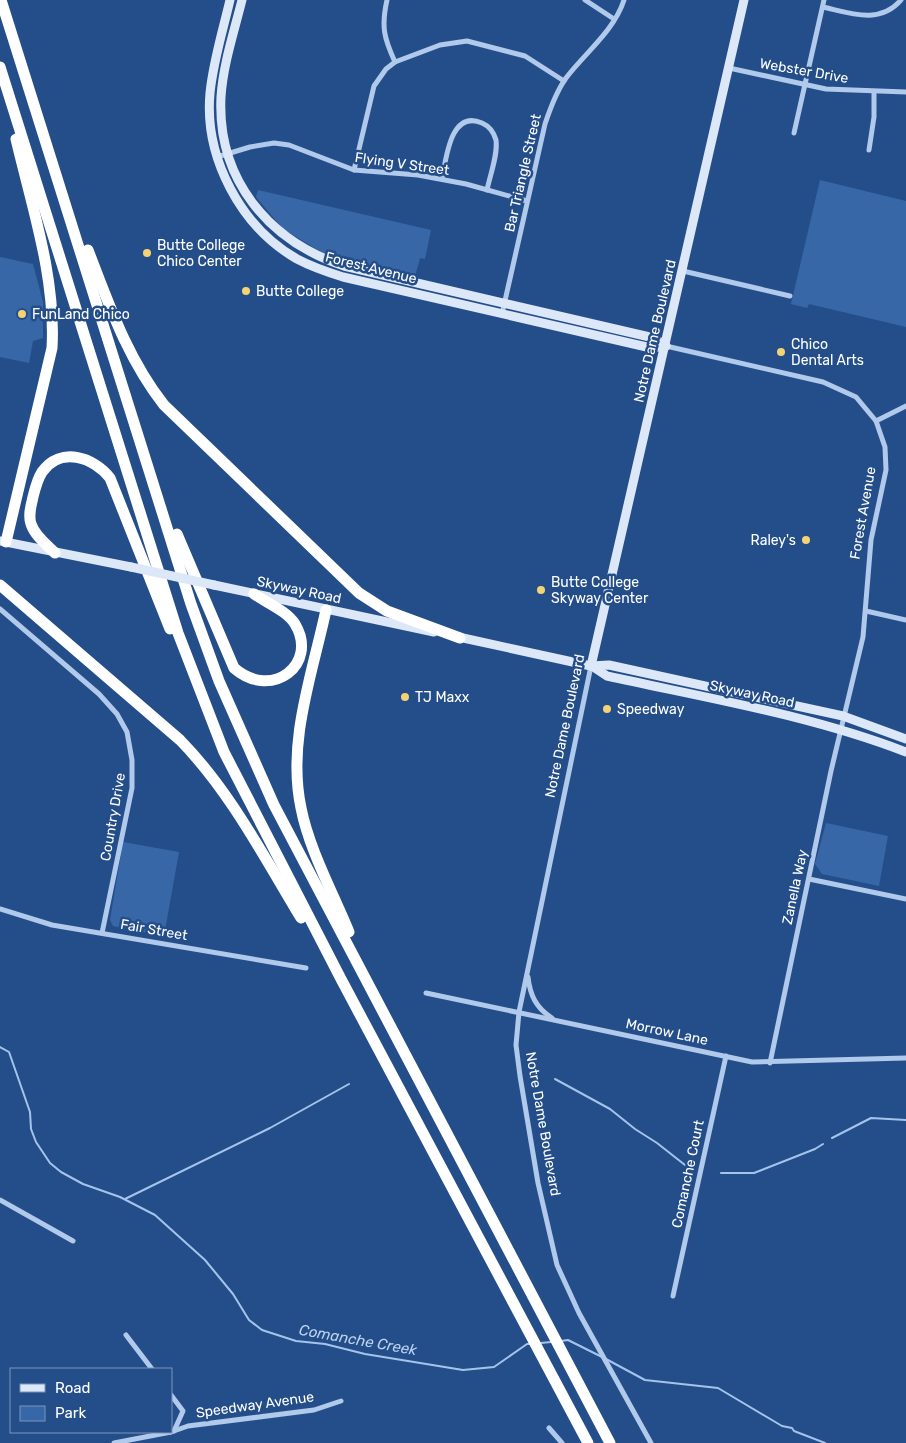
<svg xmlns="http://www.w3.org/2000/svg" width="906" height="1443" font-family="Rubik,sans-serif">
<rect width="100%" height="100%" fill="#244e8a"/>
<!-- green -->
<g fill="#3867a7">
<path d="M 820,180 L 906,201 L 906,327 L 809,304 L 807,308 L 791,304 Z"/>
<path d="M 258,190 L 431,230 L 425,259 L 420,258 L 415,276 L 323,253 L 283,229 L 256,197 Z"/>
<path d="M 0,257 L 33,264 L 43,302 L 43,338 L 33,341 L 29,363 L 0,357 Z"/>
<path d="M 826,823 L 888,836 L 879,886 L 822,874 L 815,864 Z"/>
<path d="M 123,842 L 179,852 L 164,936 L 113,926 L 110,920 Z"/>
</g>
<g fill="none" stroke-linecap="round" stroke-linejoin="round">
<!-- stream -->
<g stroke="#a5c4eb" stroke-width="2">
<path d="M 0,1047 L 9,1052 L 30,1112 L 31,1129 L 36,1142 L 50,1163 L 61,1172 L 83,1184 L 120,1197 L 155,1215 L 205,1260 L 233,1294 L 249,1320 L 262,1330 L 296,1341 L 325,1344 L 365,1354 L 463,1370 L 494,1367 L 527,1344 L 531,1344"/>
<path d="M 555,1079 L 610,1109 L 635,1129 L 657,1143 L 685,1165"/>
<path d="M 832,1138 L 871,1118 L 906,1120"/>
<path d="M 721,1173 L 754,1173 L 815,1149 L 823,1144"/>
<path d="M 125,1199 L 270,1128 L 349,1084"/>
<path d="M 561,1341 L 568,1340 L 602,1357"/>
<path d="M 541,1343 L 551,1342"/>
<path d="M 606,1359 L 645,1380 L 718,1388 L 782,1426 L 792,1428 L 794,1431 L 825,1443"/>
</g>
<!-- street -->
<g stroke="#b1c9ea" stroke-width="5">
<path d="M 387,0 C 381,27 384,38 395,62"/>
<path d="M 585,0 L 614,19"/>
<path d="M 823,7 C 850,13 880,25 901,0"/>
<path d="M 729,68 L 826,89 L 906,92"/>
<path d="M 794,133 L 824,0"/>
<path d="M 869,150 L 874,117 L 874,93"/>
<path d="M 217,157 L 250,147 L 274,143 L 289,145 L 354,170 L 418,175 L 466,184 L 527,201"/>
<path d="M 354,170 L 374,86 L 386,69 L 395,62 L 440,45 L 467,41 L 525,56 L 564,81"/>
<path d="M 442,179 C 446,160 450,109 482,123 C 489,126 494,133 496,140 C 498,155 490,175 487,190"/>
<path d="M 683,271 L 790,296"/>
<path d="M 502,314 L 545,124 C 550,109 556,92 566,78 C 585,53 614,31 624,0"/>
<path d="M 666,346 L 823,382 L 856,397 L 876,421 L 885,447 L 886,470 L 871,540 L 863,637 L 831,771 L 770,1063"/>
<path d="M 876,421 L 906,406"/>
<path d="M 0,609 L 99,694 L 117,714 L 127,732 L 132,760 L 132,788 L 102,933"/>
<path d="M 866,611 L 906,620"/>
<path d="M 591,666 L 519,1012 L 516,1045 L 520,1076 L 538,1183 L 557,1265 L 579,1313 L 651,1443"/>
<path d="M 809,879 L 906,899"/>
<path d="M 0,909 L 52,925 L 306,968"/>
<path d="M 528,977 C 530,995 536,1008 552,1018"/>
<path d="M 426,993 L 752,1062 L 906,1058"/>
<path d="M 0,1200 L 73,1241"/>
<path d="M 673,1296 L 726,1056"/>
<path d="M 126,1335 L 152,1369"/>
<path d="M 171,1395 L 183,1411 L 174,1431"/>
<path d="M 549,1428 L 562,1443"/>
<path d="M 171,1432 L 188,1426 L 314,1410 L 341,1401"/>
<path d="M 114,1443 L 171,1432"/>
</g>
<!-- secondary -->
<g stroke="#dce7f8" stroke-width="9">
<path d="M 230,0 C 223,30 213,62 210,93 C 204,158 241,227 297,259 C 312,267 327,272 343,277 L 651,348 L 666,346"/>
<path d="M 242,0 C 234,32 223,65 221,97 C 217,180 269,241 344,266 L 654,338 L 666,346"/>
<path d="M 0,541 L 131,567"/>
<path d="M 214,585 L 434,632"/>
<path d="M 454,636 L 591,666 L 609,665 L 843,716 L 906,739"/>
<path d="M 591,666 L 744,0"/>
<path d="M 592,666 L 607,676 C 707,698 810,715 906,752"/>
</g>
<!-- highway -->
<g stroke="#fff" stroke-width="11">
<path d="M 1,0 L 191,604 L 219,681 L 274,805 L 610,1443"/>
<path d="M 0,67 L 178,633 L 224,752 L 341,979 L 588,1443"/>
<path d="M 88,250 C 109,304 127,358 164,405 L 359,593 L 387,611 L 460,638"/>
<path d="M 177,534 L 234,668 C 272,701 319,664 295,624 C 287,611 267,603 254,594"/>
<path d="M 6,542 L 52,348 C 56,278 32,207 16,139"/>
<path d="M 55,553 C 47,545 35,536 31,524 C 28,515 31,506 33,497 C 35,489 37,480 42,472 C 60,446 94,457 110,478 L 170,629"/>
<path d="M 0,585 L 180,740 C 230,791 264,857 301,918"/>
<path d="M 326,610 C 312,675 287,742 301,808 C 309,849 333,893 349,932"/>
</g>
<!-- secondary-bridge -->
<path stroke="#dce7f8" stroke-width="9" d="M 131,567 L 214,585"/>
</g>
<!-- markers -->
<g fill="#f4d375" stroke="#244e8a" stroke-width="2">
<circle cx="147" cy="253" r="5"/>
<circle cx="246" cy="291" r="5"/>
<circle cx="22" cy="314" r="5"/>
<circle cx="781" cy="352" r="5"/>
<circle cx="806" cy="540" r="5"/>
<circle cx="541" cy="590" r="5"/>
<circle cx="405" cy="697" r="5"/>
<circle cx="607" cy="709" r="5"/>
</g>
<g text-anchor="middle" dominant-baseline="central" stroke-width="5" stroke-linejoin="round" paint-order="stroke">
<!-- street labels -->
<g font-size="14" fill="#fff" stroke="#244e8a">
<text transform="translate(804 71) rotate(10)">Webster Drive</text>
<text transform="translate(402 164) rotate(8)">Flying V Street</text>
<text transform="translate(523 173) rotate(-77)">Bar Triangle Street</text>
<text transform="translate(371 268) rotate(14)">Forest Avenue</text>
<text transform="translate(655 331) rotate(-77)">Notre Dame Boulevard</text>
<text transform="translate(863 513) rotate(-80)">Forest Avenue</text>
<text transform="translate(299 590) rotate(12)">Skyway Road</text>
<text transform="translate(752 694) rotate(12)">Skyway Road</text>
<text transform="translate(565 726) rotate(-78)">Notre Dame Boulevard</text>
<text transform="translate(113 817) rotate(-80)">Country Drive</text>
<text transform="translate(795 887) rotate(-78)">Zanella Way</text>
<text transform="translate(154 930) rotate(10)">Fair Street</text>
<text transform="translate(667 1032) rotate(12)">Morrow Lane</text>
<text transform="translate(543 1124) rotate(80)">Notre Dame Boulevard</text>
<text transform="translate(688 1174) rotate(-78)">Comanche Court</text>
<text transform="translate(255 1405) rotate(-8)">Speedway Avenue</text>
</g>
<!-- poi labels -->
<g font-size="14" fill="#fff" stroke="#244e8a" text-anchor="start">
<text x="157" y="245">Butte College<tspan x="157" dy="16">Chico Center</tspan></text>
<text x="256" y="291">Butte College</text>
<text x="32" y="314">FunLand Chico</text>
<text x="791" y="344">Chico<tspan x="791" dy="16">Dental Arts</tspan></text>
<text x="796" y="540" text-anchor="end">Raley's</text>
<text x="551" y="582">Butte College<tspan x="551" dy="16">Skyway Center</tspan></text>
<text x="415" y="697">TJ Maxx</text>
<text x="617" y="709">Speedway</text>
</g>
<!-- water labels -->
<g font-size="15" font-style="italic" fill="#bdd3f1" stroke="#244e8a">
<text transform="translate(358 1340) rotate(10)">Comanche Creek</text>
</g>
</g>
<!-- legend -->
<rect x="10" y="1368" width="162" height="65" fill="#244e8a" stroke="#7c95b9"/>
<rect x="20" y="1384" width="25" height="8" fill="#dce7f8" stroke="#7c95b9"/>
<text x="55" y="1393" font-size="15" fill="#ffffff">Road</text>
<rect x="20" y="1406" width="25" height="15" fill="#3867a7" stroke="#7c95b9"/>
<text x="55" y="1418" font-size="15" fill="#ffffff">Park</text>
</svg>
